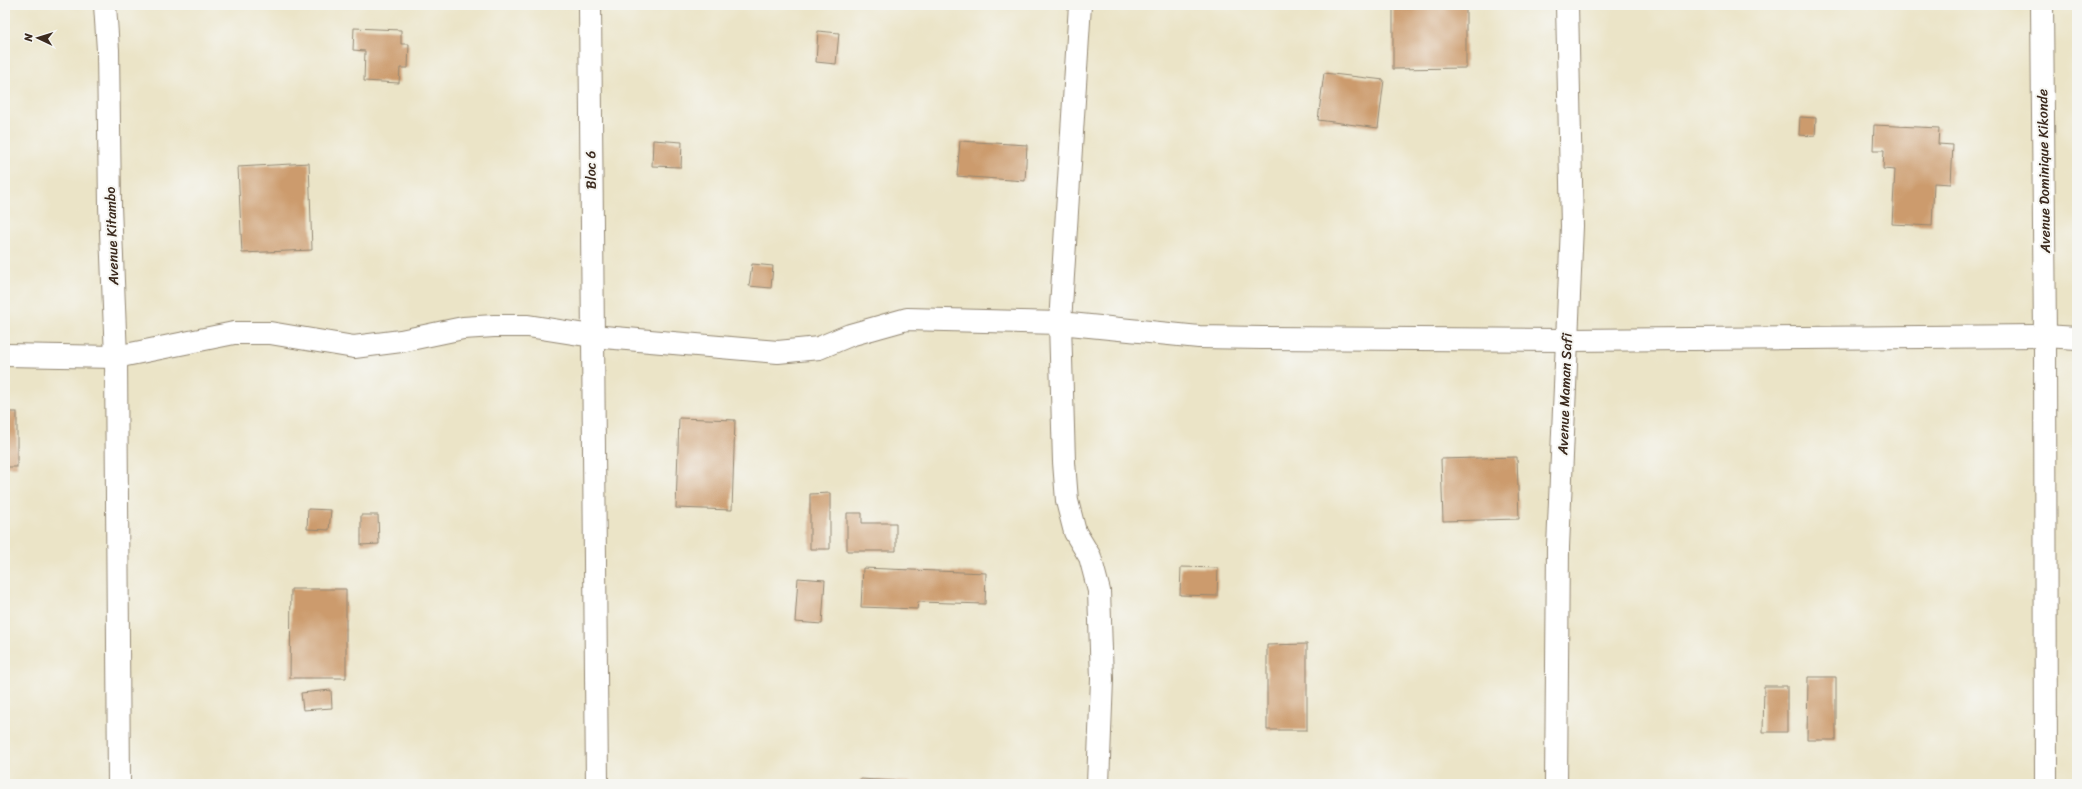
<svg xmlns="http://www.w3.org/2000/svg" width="2082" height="789" font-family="Sriracha,sans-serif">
<rect width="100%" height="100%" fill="#f6f6f2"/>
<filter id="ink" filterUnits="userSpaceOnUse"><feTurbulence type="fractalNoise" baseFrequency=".025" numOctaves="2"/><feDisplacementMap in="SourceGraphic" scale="8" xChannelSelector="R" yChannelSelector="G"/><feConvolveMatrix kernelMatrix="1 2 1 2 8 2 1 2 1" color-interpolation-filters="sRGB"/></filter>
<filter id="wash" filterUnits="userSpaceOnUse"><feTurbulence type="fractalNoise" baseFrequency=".012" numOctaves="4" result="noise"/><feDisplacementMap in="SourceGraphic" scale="16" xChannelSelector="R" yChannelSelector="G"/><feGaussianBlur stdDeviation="0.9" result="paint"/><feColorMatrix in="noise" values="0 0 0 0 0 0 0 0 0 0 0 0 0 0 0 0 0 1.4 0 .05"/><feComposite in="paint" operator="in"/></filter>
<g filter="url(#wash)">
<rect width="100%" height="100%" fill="#ebe4c7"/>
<g id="blocks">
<!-- building -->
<g fill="#cc9b6d">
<path d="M 1363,5 L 1466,5 L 1466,68 L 1393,69 L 1393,8 L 1363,8 Z"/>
<path d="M 354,28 L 401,30 L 401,44 L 409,44 L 408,68 L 400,68 L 399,83 L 364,81 L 365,51 L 353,50 Z"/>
<path d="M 818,31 L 839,33 L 836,64 L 816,62 Z"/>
<path d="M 1324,73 L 1384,80 L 1378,128 L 1318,120 Z"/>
<path d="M 1800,117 L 1816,118 L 1815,136 L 1799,135 Z"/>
<path d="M 1874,125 L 1939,128 L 1938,144 L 1953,145 L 1951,184 L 1934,183 L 1932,226 L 1892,224 L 1895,170 L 1883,169 L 1884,150 L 1873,150 Z"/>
<path d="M 653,140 L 682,142 L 681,167 L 652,166 Z"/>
<path d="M 960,141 L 1027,145 L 1025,181 L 957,176 Z"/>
<path d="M 309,163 L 312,250 L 242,253 L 238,167 Z"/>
<path d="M 752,264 L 773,266 L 771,288 L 749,286 Z"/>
<rect x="5" y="412" width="12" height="55"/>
<path d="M 679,418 L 735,420 L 732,510 L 676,508 Z"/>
<path d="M 1517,457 L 1519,519 L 1443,521 L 1441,459 Z"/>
<path d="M 830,493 L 830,549 L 810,549 L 810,494 Z"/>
<path d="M 308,509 L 331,510 L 329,530 L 307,529 Z"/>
<path d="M 847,513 L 862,513 L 862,523 L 896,523 L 896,551 L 847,551 Z"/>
<path d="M 361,515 L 378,515 L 379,544 L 361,545 Z"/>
<path d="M 1181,567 L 1218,568 L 1217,596 L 1180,595 Z"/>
<path d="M 863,568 L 986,573 L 985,604 L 918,602 L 917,609 L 861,607 Z"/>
<path d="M 798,578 L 825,580 L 822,624 L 795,622 Z"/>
<path d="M 291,589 L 346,589 L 346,678 L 290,678 Z"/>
<path d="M 1307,644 L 1307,730 L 1267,730 L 1267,645 Z"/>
<path d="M 1808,677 L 1836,677 L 1836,740 L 1807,740 Z"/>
<path d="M 1764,686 L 1787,686 L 1787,732 L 1763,732 Z"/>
<path d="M 331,690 L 332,708 L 303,710 L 301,693 Z"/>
<path d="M 860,779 L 913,782 L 913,784 L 859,784 Z"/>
</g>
</g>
</g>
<g filter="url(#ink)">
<use href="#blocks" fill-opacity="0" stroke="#938772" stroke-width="1"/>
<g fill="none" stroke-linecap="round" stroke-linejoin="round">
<!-- street casing -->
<g stroke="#938772" stroke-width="24">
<g id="street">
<path d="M 590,5 L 597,784"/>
<path d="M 1080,5 L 1060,323 L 1064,462 L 1067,501 L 1075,532 L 1090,557 L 1099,591 L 1102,679 L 1098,784"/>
<path d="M 2042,5 L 2045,336 L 2046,784"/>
<path d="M 5,355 L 116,357 L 110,206 L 108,50 L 105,5"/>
<path d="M 119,784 L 116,357 L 234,333 L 270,333 L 354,347 L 401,341 L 463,328 L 494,326 L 528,326 L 592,336 L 778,352 L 819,348 L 850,335 L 907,319 L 1060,323 L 1199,337 L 1262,338 L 1567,340 L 2045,336 L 2077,338"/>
<path d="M 1556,784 L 1558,547 L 1572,226 L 1567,5"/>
</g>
</g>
<!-- street -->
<use href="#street" stroke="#fff" stroke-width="22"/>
</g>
</g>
<g text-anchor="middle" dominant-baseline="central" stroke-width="4" stroke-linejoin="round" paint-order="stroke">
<!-- street labels -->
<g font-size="14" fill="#3b2a1e" stroke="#f6f6f2">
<text transform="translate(591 170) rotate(-91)">Bloc 6</text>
<text transform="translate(2044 171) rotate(-91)">Avenue Dominique Kikonde</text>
<text transform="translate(112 236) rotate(-92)">Avenue Kitambo</text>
<text transform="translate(1565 394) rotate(-88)">Avenue Maman Safi</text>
</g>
</g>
<!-- margin -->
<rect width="2082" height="789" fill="none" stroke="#f6f6f2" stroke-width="20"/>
<!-- north arrow -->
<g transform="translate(38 38) rotate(274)" stroke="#f6f6f2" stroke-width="3" paint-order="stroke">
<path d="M0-3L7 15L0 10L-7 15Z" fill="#3b2a1e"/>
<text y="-6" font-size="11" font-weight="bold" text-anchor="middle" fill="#3b2a1e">N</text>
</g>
</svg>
